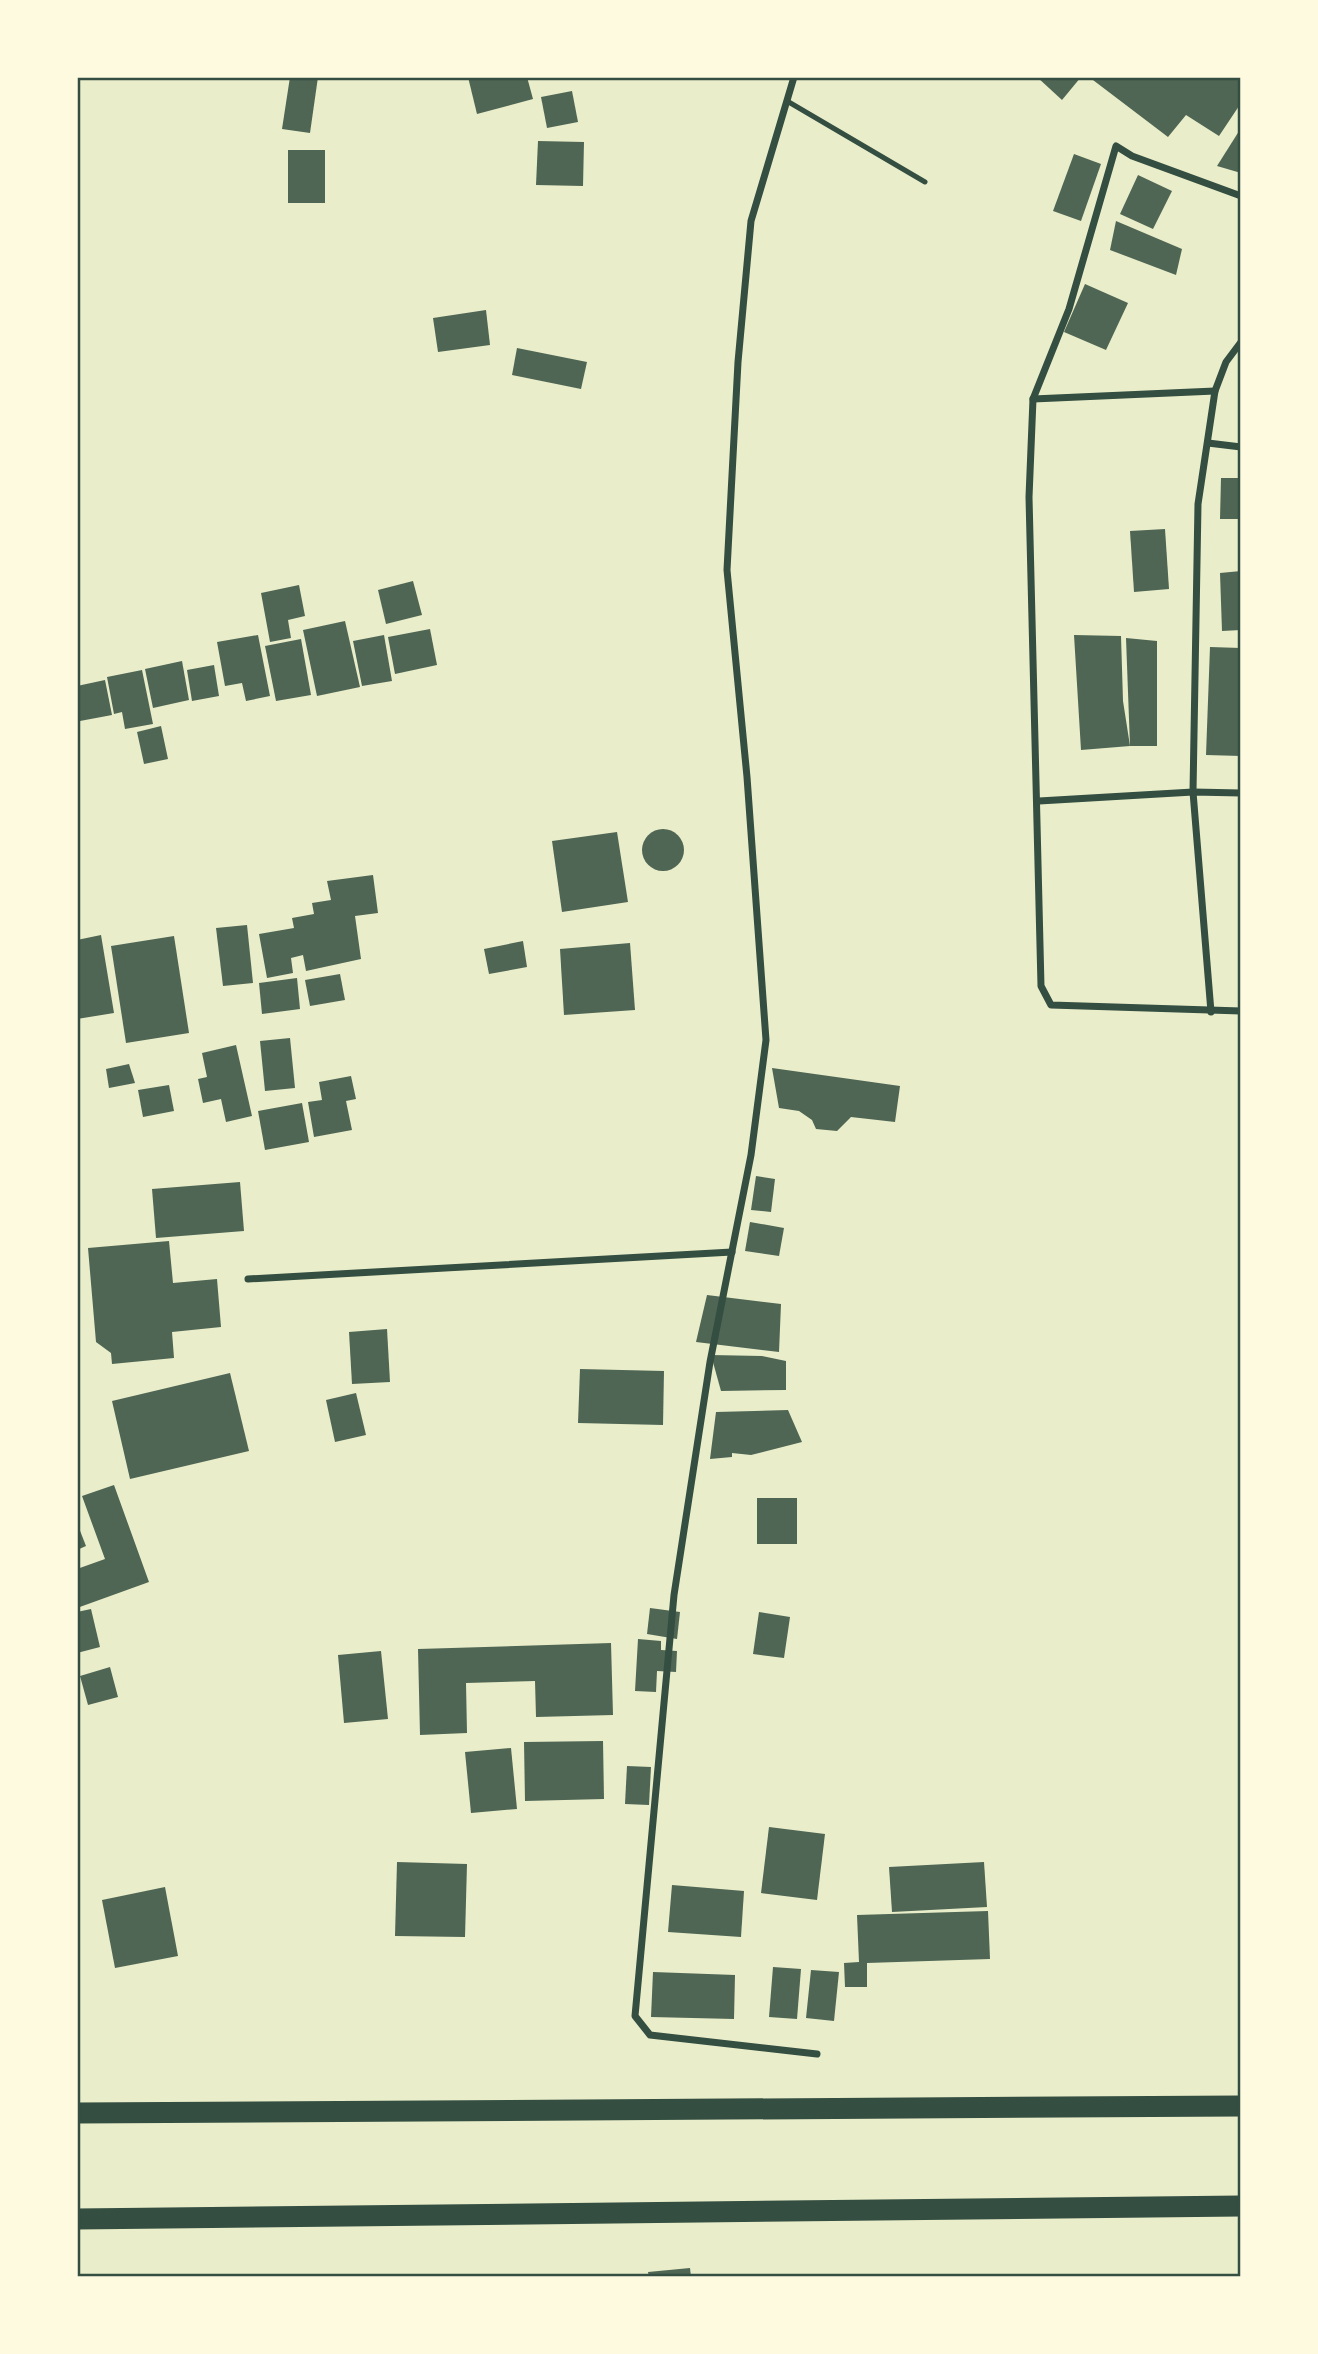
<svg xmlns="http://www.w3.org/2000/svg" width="1318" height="2354" font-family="'Roboto Condensed',sans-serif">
<rect width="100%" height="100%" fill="#e9edc9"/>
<!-- building -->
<g fill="#4f6655">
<path d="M 290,77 L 318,77 L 310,133 L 282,129 Z"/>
<path d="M 468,77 L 527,77 L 533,99 L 477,114 Z"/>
<path d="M 1037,77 L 1081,77 L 1062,100 Z"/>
<path d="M 1089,77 L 1241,77 L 1241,103 L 1219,136 L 1186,115 L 1168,137 Z"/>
<path d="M 572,91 L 578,122 L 547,128 L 541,97 Z"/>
<path d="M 1241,128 L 1241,173 L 1217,166 Z"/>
<path d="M 538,141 L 584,142 L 583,186 L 536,185 Z"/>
<rect x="288" y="150" width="37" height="53"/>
<path d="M 1074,154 L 1101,164 L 1081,221 L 1053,211 Z"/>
<path d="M 1138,175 L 1172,191 L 1153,229 L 1120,214 Z"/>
<path d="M 1116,221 L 1182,249 L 1176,275 L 1110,250 Z"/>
<path d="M 1085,284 L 1128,303 L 1106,350 L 1064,332 Z"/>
<path d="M 486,310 L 490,345 L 438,352 L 433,318 Z"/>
<path d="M 517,348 L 587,362 L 581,389 L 512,375 Z"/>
<path d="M 1221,478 L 1241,478 L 1241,519 L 1220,519 Z"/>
<path d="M 1165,529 L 1169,589 L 1134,592 L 1130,531 Z"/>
<path d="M 1241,571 L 1241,630 L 1222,631 L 1220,573 Z"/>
<path d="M 413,581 L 422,615 L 386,624 L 378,590 Z"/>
<path d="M 299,585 L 305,616 L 288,620 L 291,638 L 270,642 L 261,593 Z"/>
<path d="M 345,621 L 360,687 L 317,696 L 303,630 Z"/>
<path d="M 430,629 L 437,665 L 395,674 L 388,637 Z"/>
<path d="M 258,635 L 270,696 L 246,701 L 242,683 L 225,686 L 217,642 Z"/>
<path d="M 384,635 L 392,681 L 362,686 L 353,641 Z"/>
<path d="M 1074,635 L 1121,636 L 1123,701 L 1130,746 L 1081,750 Z"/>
<path d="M 1126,638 L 1157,641 L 1157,746 L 1130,746 Z"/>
<path d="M 301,639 L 311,695 L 276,701 L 265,646 Z"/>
<path d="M 1210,647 L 1241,648 L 1241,756 L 1206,755 Z"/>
<path d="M 182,661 L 189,700 L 153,708 L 145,669 Z"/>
<path d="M 214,665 L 219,696 L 192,701 L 187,670 Z"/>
<path d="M 142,670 L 153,724 L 125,729 L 122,712 L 114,714 L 107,677 Z"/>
<path d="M 105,680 L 112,715 L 80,721 L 77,686 Z"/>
<path d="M 161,726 L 168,759 L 144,764 L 137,732 Z"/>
<circle cx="663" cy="850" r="21"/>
<path d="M 617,832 L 628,902 L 562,912 L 552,841 Z"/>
<path d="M 373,875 L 378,913 L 355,916 L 361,959 L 306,971 L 303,955 L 291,958 L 293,973 L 267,978 L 259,934 L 294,928 L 292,918 L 314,914 L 312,903 L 331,900 L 327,881 Z"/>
<path d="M 247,925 L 253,983 L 223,986 L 216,928 Z"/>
<path d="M 101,935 L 114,1013 L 77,1019 L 77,940 Z"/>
<path d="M 174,936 L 189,1033 L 126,1043 L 111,946 Z"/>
<path d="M 523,941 L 527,967 L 489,974 L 484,949 Z"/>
<path d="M 630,943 L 635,1010 L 564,1015 L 560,949 Z"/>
<path d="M 340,974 L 345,1000 L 310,1006 L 305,980 Z"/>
<path d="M 297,978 L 300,1009 L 262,1014 L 259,983 Z"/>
<path d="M 290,1038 L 295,1088 L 265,1091 L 260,1041 Z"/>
<path d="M 236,1045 L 252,1116 L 226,1122 L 221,1099 L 203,1103 L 198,1079 L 207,1077 L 202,1053 Z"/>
<path d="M 129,1064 L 135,1083 L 109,1088 L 106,1069 Z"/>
<path d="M 772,1068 L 900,1086 L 895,1122 L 851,1117 L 837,1131 L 816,1129 L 812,1120 L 799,1111 L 779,1108 Z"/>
<path d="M 351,1076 L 356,1099 L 346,1101 L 352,1130 L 314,1137 L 308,1102 L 322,1100 L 319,1082 Z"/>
<path d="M 169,1085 L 174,1111 L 143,1117 L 138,1090 Z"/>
<path d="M 302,1103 L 309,1142 L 265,1150 L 258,1111 Z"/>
<path d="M 756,1176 L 775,1179 L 771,1212 L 751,1210 Z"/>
<path d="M 240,1182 L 244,1231 L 156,1238 L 152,1189 Z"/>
<path d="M 750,1222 L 784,1228 L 779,1256 L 745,1251 Z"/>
<path d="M 169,1241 L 173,1283 L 217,1279 L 221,1327 L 172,1332 L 174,1358 L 112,1364 L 111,1353 L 96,1342 L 88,1248 Z"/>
<path d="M 707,1295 L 781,1304 L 779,1352 L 696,1342 Z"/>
<path d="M 387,1329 L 390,1382 L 352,1384 L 349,1332 Z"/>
<path d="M 711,1355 L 762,1356 L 786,1361 L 786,1390 L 721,1391 Z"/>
<path d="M 580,1369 L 664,1371 L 663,1425 L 578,1423 Z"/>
<path d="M 230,1373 L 249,1451 L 130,1479 L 112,1401 Z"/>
<path d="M 356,1393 L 366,1435 L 335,1442 L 326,1400 Z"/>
<path d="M 788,1410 L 802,1442 L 751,1455 L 732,1453 L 732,1457 L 710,1459 L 716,1412 Z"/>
<path d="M 114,1485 L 149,1582 L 77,1608 L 77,1569 L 105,1559 L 82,1496 Z"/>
<rect x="757" y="1498" width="40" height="46"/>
<path d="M 77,1523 L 86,1546 L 77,1550 Z"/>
<path d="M 650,1608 L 680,1612 L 677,1639 L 647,1634 Z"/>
<path d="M 91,1609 L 100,1647 L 77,1653 L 77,1612 Z"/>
<path d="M 759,1612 L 790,1617 L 784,1658 L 753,1654 Z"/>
<path d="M 638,1639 L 661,1641 L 661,1650 L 677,1651 L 676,1672 L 657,1671 L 656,1692 L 635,1691 Z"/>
<path d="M 611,1643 L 613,1715 L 536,1717 L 535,1681 L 466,1683 L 467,1733 L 420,1735 L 418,1649 Z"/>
<path d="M 381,1651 L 388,1719 L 344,1723 L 338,1655 Z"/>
<path d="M 110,1667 L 118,1697 L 88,1705 L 80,1676 Z"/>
<path d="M 603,1741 L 604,1799 L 525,1801 L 524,1742 Z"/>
<path d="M 511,1748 L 517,1809 L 471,1813 L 465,1752 Z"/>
<path d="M 627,1766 L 651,1767 L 649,1805 L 625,1804 Z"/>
<path d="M 769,1827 L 825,1834 L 817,1900 L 761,1893 Z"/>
<path d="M 397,1862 L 467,1864 L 465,1937 L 395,1936 Z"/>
<path d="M 984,1862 L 987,1907 L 892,1912 L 889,1867 Z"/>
<path d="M 672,1885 L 744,1891 L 741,1937 L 668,1932 Z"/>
<path d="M 165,1887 L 178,1956 L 115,1968 L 102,1900 Z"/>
<path d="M 988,1911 L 990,1959 L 867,1963 L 867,1987 L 845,1987 L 844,1963 L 859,1962 L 857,1915 Z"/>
<path d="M 773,1967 L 801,1969 L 797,2019 L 769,2017 Z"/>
<path d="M 811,1970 L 839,1972 L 834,2021 L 806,2018 Z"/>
<path d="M 653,1972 L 735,1975 L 734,2019 L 651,2017 Z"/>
<path d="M 690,2268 L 691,2277 L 649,2277 L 648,2272 Z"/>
</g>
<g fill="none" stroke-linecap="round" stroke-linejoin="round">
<!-- service -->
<path stroke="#344e41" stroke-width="5" d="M 787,101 L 925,182"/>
<!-- minor -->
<g stroke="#344e41" stroke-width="7">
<path d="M 794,77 L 751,221 L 738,362 L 727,570 L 747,777 L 766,1040 L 751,1155 L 710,1362 L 674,1595 L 635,2016 L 650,2035 L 817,2054"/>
<path d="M 1241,196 L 1132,156 L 1116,146 L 1069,309 L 1033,399 L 1029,497 L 1041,986 L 1051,1005 L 1241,1011"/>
<path d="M 1033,399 L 1215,391"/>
<path d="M 1208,443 L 1241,447"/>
<path d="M 1039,801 L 1193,792 L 1241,793"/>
<path d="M 1211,1012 L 1193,792 L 1198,504 L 1215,391 L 1226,362 L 1241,342"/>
<path d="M 248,1279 L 732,1252"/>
</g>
<!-- motorway -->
<g stroke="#344e41" stroke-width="21">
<path d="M 77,2113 L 1241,2106"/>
<path d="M 77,2219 L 1241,2206"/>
</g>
</g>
<!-- border -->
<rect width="1318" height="2354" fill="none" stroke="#fefae0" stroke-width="158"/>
<rect x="79" y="79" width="1160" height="2196" fill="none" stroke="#344e41" stroke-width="2.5"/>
</svg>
